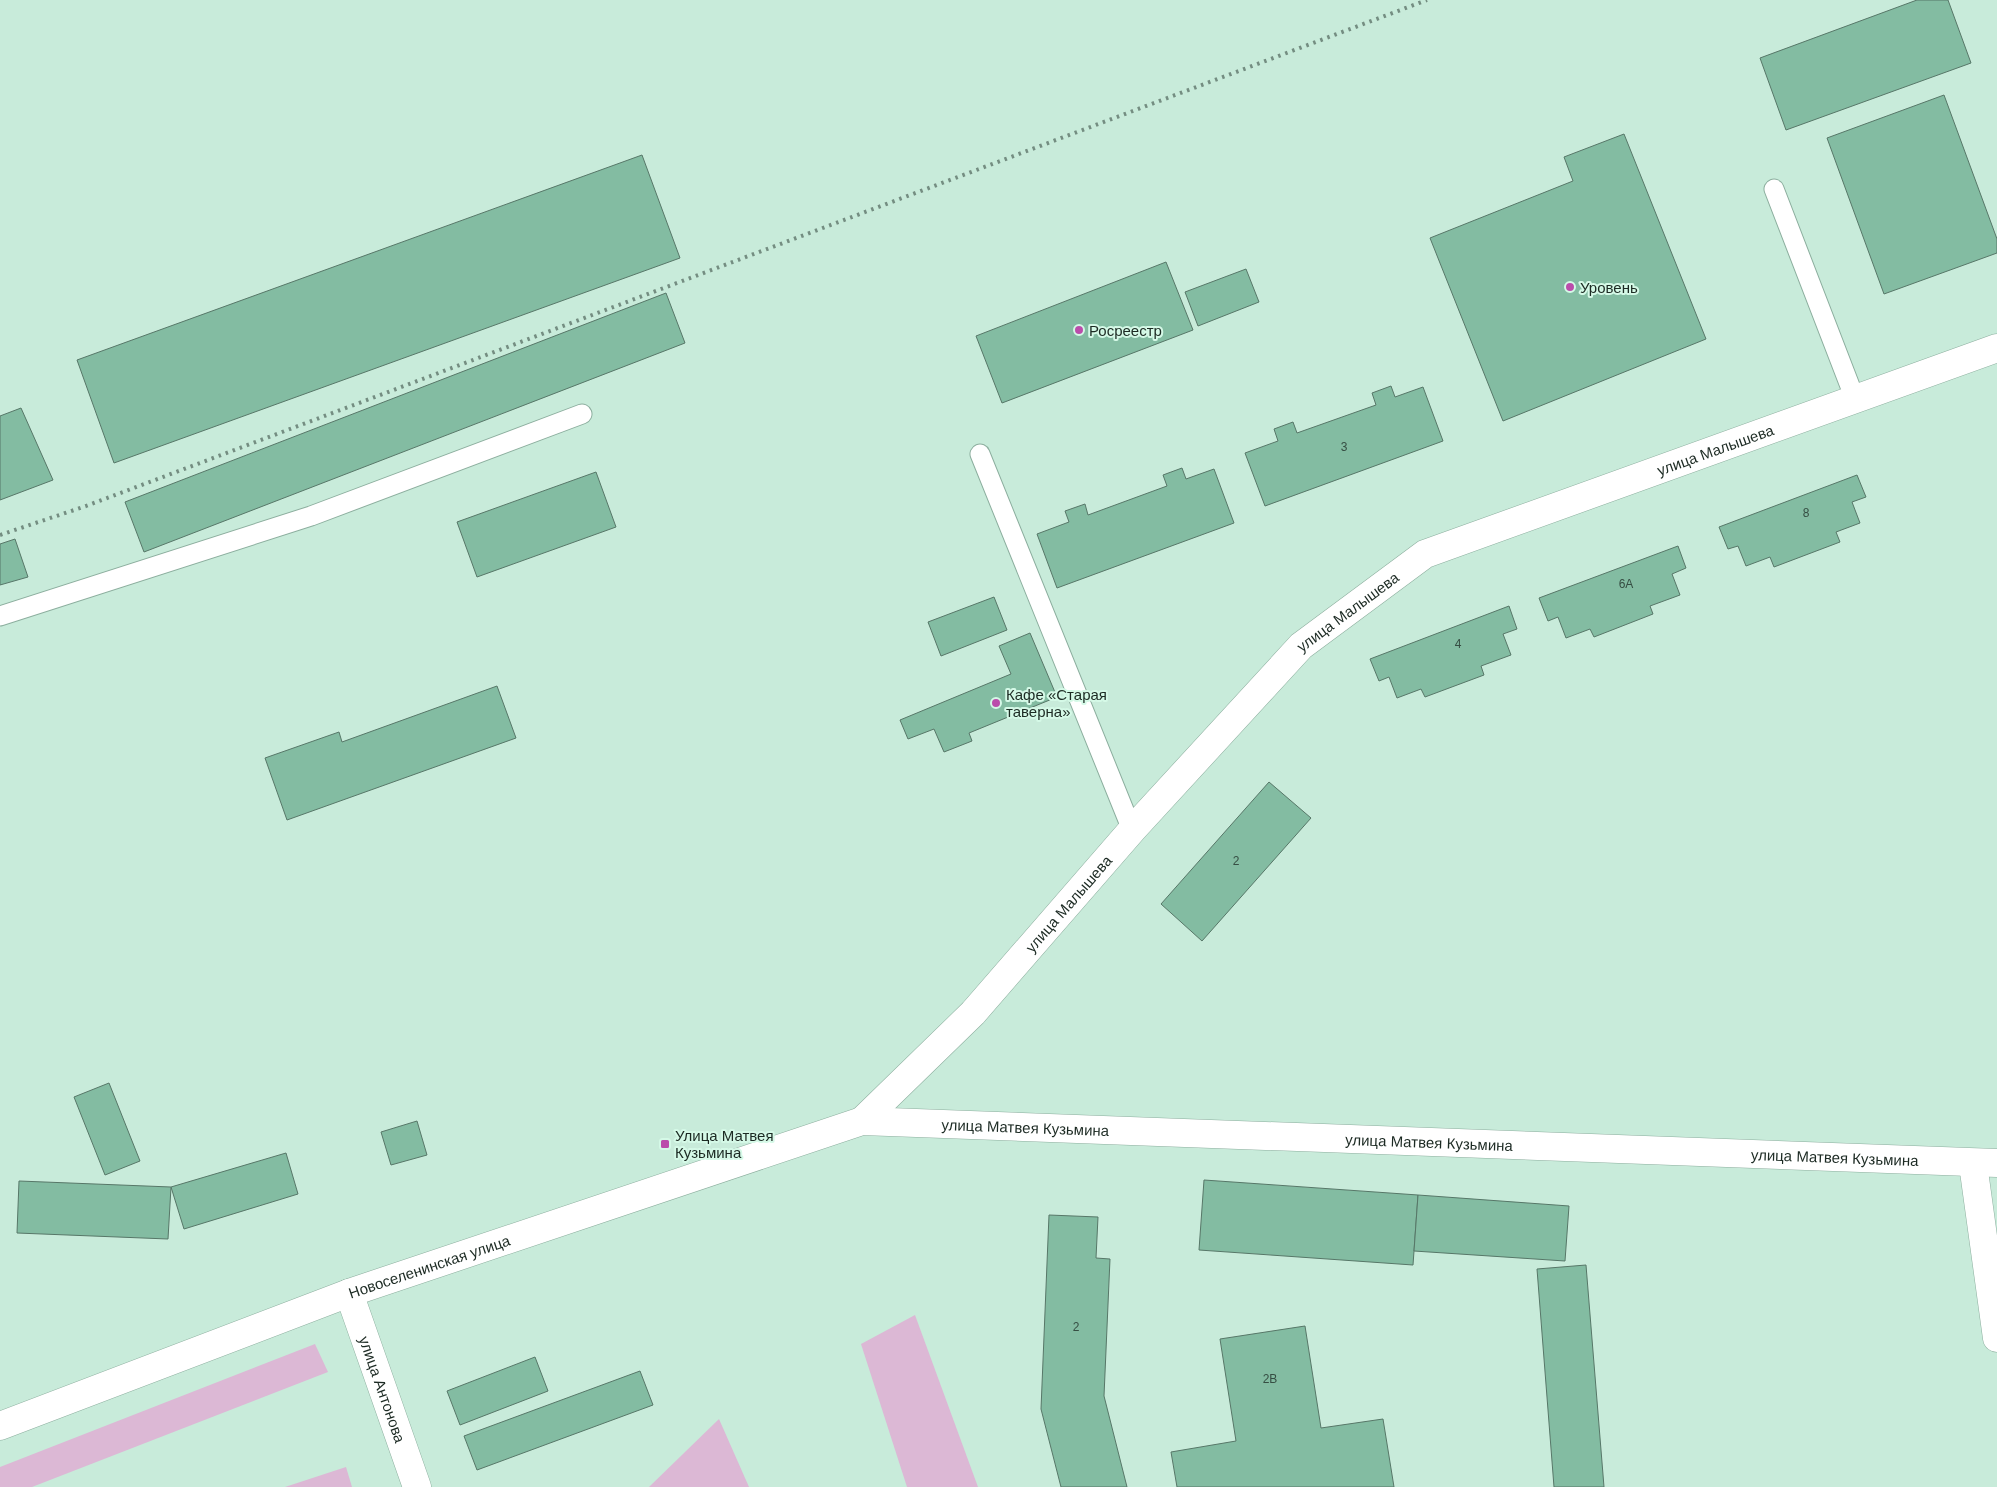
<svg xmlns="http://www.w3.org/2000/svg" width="1997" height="1487" font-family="Arial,sans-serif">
<rect width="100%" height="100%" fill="#c8ebda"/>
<!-- green -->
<g fill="#dcb8d5">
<path d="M 915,1315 L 978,1487 L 907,1487 L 861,1344 Z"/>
<path d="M 315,1344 L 328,1372 L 32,1487 L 0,1487 L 0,1467 Z"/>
<path d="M 719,1419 L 749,1487 L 649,1487 Z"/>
<path d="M 346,1467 L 352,1487 L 285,1487 Z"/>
</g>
<!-- building -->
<g fill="#83bca2" stroke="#577768">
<path d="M 1917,0 L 1948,0 L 1971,63 L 1786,130 L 1760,58 Z"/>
<path d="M 1944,95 L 1997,239 L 1997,253 L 1884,294 L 1827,138 Z"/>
<path d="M 1624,134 L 1706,339 L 1503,421 L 1430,238 L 1573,181 L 1564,157 Z"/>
<path d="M 642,155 L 680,258 L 114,463 L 77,360 Z"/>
<path d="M 1166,262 L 1193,330 L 1002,403 L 976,336 Z"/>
<path d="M 1246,269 L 1259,302 L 1198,326 L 1185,292 Z"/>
<path d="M 666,293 L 685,343 L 144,552 L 125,502 Z"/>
<path d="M 1391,386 L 1395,397 L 1423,387 L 1443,441 L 1265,506 L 1245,453 L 1278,441 L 1274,429 L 1293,422 L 1297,433 L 1376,405 L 1372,393 Z"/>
<path d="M 21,408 L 53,480 L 0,500 L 0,416 Z"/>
<path d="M 1182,468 L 1186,479 L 1214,469 L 1234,523 L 1057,588 L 1037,534 L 1069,522 L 1065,511 L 1085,504 L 1088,515 L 1167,486 L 1163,475 Z"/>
<path d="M 596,472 L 616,527 L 477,577 L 457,522 Z"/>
<path d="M 1857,475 L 1866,497 L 1852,502 L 1860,523 L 1836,532 L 1840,542 L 1774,567 L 1770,557 L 1746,566 L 1738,546 L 1728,549 L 1719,527 Z"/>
<path d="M 15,539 L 28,577 L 0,585 L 0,544 Z"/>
<path d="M 1678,546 L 1686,568 L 1672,574 L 1680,595 L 1650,606 L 1653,614 L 1594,637 L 1590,629 L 1566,638 L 1558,617 L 1548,621 L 1539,598 Z"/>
<path d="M 994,597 L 1007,630 L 941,656 L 928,622 Z"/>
<path d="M 1509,606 L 1517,629 L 1503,634 L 1511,655 L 1481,666 L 1484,675 L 1425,697 L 1421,689 L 1397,698 L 1389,677 L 1379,681 L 1370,659 Z"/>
<path d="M 1030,633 L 1057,697 L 969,733 L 972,741 L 944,752 L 934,729 L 908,739 L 900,720 L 1011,674 L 999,646 Z"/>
<path d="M 497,686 L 516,738 L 287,820 L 265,758 L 339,732 L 342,742 Z"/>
<path d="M 1269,782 L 1311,818 L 1202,941 L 1161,904 Z"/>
<path d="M 109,1083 L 140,1161 L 105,1175 L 74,1097 Z"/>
<path d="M 417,1121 L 427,1155 L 391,1165 L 381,1132 Z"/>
<path d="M 286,1153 L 298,1194 L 184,1229 L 171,1187 Z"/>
<path d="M 1204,1180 L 1418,1195 L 1413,1265 L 1199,1250 Z"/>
<path d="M 19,1181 L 171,1187 L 168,1239 L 17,1233 Z"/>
<path d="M 1418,1195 L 1569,1206 L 1565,1261 L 1414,1251 Z"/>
<path d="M 1049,1215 L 1098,1217 L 1096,1258 L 1110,1259 L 1104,1396 L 1127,1487 L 1061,1487 L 1041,1409 Z"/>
<path d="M 1586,1265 L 1604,1487 L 1554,1487 L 1537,1269 Z"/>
<path d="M 1305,1326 L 1321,1428 L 1383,1419 L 1394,1487 L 1177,1487 L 1171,1452 L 1236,1441 L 1220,1339 Z"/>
<path d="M 535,1357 L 548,1391 L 460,1425 L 447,1391 Z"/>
<path d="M 640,1371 L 653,1405 L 477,1470 L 464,1436 Z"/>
</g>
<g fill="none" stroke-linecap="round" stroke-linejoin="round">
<!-- lane casing -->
<g stroke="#8cae9e" stroke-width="21">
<g id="lane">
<path d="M 1774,189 L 1855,399"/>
<path d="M 980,454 L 1132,830"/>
<path d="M 0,616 L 311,516 L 582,414"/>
</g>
</g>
<!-- street casing -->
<g stroke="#8cae9e" stroke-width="29">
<g id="street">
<path d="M 1973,1164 L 1997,1338"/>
<path id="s1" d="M 349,1293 L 417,1487"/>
</g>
</g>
<!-- secondary casing -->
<g stroke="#8cae9e" stroke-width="29">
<g id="secondary">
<path id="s2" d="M 862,1121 L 973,1013 L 1132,830 L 1301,646 L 1425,554 L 1997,348"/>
<path id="s3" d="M 0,1426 L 349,1293 L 862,1121 L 1997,1163"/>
</g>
</g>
<!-- lane -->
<use href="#lane" stroke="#fff" stroke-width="19"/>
<!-- street -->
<use href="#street" stroke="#fff" stroke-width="28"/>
<!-- secondary -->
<use href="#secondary" stroke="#fff" stroke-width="28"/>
<!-- rail -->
<path stroke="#748d81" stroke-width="4" stroke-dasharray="2.5 5" stroke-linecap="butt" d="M 0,535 L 86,506 L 1427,0"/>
</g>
<!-- markers -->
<g fill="#bb4dab" stroke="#d5f9e7" stroke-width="2">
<circle cx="1570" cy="287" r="5"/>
<circle cx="1079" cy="330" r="5"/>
<circle cx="996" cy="703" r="5"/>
<rect x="660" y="1139" width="10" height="10" rx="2.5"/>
</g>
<g text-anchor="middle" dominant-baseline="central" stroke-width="4" stroke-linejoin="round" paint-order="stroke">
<!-- number labels -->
<g font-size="12" fill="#364e43">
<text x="1344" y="447">3</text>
<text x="1806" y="513">8</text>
<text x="1626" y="584">6А</text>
<text x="1458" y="644">4</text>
<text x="1236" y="861">2</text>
<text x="1076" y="1327">2</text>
<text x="1270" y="1379">2В</text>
</g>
<!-- poi labels -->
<g font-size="15" fill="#1c2a23" stroke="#d5f9e7" text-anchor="start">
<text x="1580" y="287">Уровень</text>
<text x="1089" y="330">Росреестр</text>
<text x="1006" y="694">Кафе «Старая<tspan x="1006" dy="17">таверна»</tspan></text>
<text x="675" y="1135">Улица Матвея<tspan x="675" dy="17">Кузьмина</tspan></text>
</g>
<!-- street labels -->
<g font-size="15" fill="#1c2a23" stroke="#d5f9e7">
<text stroke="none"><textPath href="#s2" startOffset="1110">улица Малышева</textPath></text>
<text stroke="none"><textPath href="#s2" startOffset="705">улица Малышева</textPath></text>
<text stroke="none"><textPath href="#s2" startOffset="300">улица Малышева</textPath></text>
<text stroke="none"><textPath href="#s3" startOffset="1078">улица Матвея Кузьмина</textPath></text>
<text stroke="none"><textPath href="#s3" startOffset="1482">улица Матвея Кузьмина</textPath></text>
<text stroke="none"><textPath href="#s3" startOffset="1888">улица Матвея Кузьмина</textPath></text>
<text stroke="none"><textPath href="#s3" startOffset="458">Новоселенинская улица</textPath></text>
<text stroke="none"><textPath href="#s1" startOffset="102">улица Антонова</textPath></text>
</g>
</g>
</svg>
